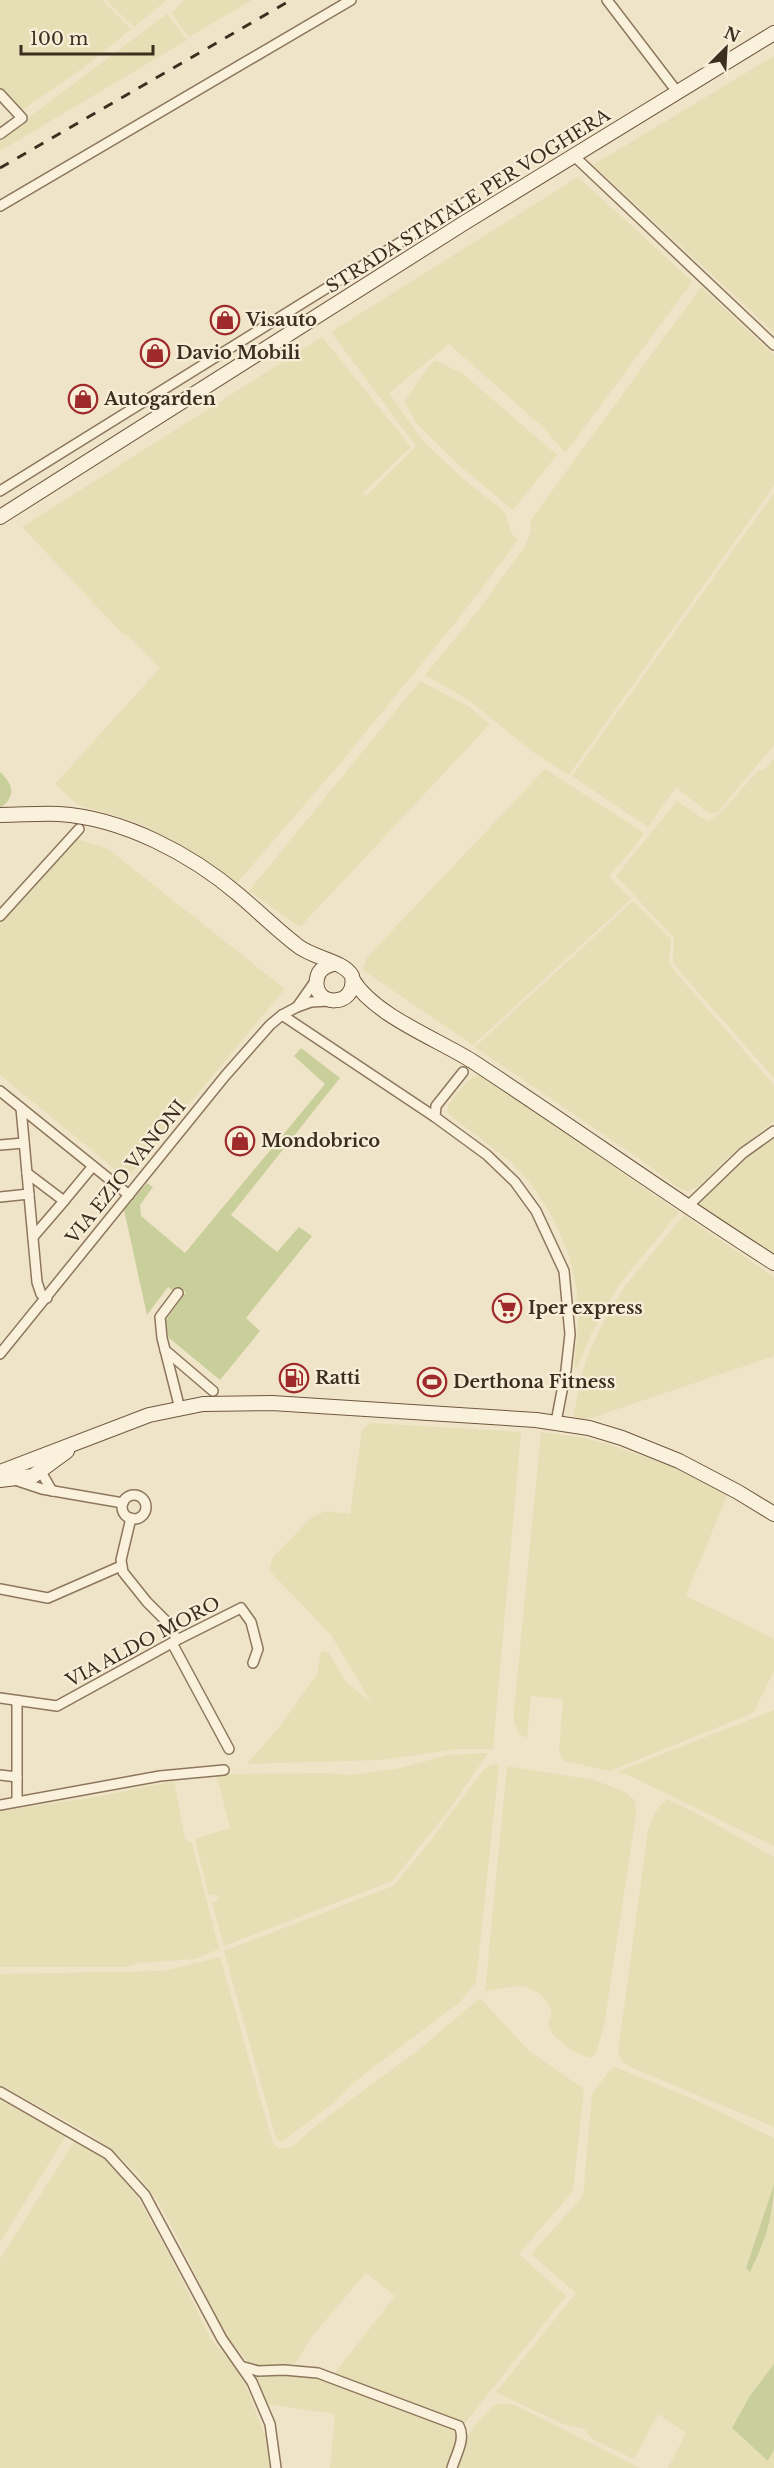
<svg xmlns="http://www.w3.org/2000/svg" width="774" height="2468" font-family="'Libre Baskerville',serif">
<rect width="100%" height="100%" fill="#f0e4c8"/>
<!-- farmland -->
<g fill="#e6deb5">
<path d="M 0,0 L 102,0 L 131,29 L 83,68 L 22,110 L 17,108 L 0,90 Z"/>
<path d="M 106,0 L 167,0 L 134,27 Z"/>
<path d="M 185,0 L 252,0 L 189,37 L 171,13 Z"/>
<path d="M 167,14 L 187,40 L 0,151 L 0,139 Z"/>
<path d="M 774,56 L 774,332 L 593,165 Z"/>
<path d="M 578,177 L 691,280 L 690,285 L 565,453 L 544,428 L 449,344 L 389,393 L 422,440 L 463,479 L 505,512 L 511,533 L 518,540 L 455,623 L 338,766 L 237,883 L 153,830 L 134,821 L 78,805 L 55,784 L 160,668 L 128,636 L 122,633 L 22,527 L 322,337 L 411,447 L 363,493 L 366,496 L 416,446 L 331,332 Z"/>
<path d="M 701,287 L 774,355 L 774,486 L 569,775 L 533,752 L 470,701 L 425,675 L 481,607 L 525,546 L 531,531 L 530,521 Z"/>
<path d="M 434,360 L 462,373 L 557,455 L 513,510 L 461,467 L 416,423 L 404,401 Z"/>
<path d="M 774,493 L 774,745 L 718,812 L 710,814 L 676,787 L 648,827 L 572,776 Z"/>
<path d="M 420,681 L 468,706 L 490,724 L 300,927 L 249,891 Z"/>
<path d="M 774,759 L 774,1078 L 681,973 L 673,961 L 674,938 L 616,876 L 677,801 L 707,821 L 719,814 L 760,769 L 763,771 Z"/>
<path d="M 545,769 L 644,833 L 632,850 L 609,876 L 631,899 L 473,1045 L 363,970 L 366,959 L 373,951 Z"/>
<path d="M 77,839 L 107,848 L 285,989 L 127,1179 L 0,1075 L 0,922 Z"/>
<path d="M 633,901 L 671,939 L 669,962 L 675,972 L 774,1085 L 774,1121 L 729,1157 L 698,1187 L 688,1191 L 678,1188 L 637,1157 L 475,1047 Z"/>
<path d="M 481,1075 L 679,1212 L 619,1285 L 592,1332 L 577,1368 L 574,1367 L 579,1314 L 576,1286 L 569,1255 L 554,1220 L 533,1186 L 511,1162 L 447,1113 L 448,1105 L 459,1090 L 474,1076 Z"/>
<path d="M 774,1135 L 774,1256 L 700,1206 L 699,1203 L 744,1158 Z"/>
<path d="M 684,1215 L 774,1277 L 774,1356 L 585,1420 L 573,1417 L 582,1374 L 589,1352 L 605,1319 L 625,1286 Z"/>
<path d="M 370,1423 L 521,1432 L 493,1749 L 458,1749 L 380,1760 L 247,1764 L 281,1725 L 317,1674 L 321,1651 L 328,1652 L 346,1682 L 371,1702 L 331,1635 L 269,1570 L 273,1557 L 312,1517 L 326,1511 L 350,1514 L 362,1430 Z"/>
<path d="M 541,1432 L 585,1438 L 608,1444 L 681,1470 L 727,1495 L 686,1596 L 774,1639 L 774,1671 L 753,1713 L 610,1771 L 564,1761 L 559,1752 L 563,1699 L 531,1696 L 527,1738 L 520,1735 L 514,1722 L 514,1710 Z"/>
<path d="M 774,1710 L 774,1846 L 626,1774 L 617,1772 Z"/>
<path d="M 488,1753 L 449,1810 L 392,1881 L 224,1946 L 212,1902 L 218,1901 L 217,1894 L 209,1896 L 195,1839 L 230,1828 L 216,1774 L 327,1773 L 350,1775 L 396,1769 L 448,1755 Z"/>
<path d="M 492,1764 L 499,1765 L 476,1982 L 460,2002 L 357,2080 L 331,2105 L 283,2141 L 279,2141 L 276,2138 L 224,1951 L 393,1886 L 428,1844 L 483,1770 Z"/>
<path d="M 507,1766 L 594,1780 L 623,1791 L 635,1800 L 636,1815 L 604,2026 L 596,2053 L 590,2058 L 573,2051 L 552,2034 L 548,2023 L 552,2013 L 548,2003 L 539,1993 L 524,1986 L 517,1986 L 485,1991 Z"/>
<path d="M 174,1781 L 185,1839 L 192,1843 L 219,1949 L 195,1959 L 139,1963 L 126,1967 L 0,1967 L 0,1811 L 95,1797 Z"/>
<path d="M 667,1799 L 694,1812 L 774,1857 L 774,2127 L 635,2069 L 622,2062 L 618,2052 L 648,1830 L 656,1811 Z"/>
<path d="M 220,1957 L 273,2144 L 280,2149 L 291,2147 L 327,2117 L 416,2052 L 480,1998 L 529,2051 L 584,2089 L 573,2191 L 519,2254 L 566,2296 L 465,2423 L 334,2374 L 395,2296 L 366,2273 L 312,2336 L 295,2364 L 261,2367 L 251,2366 L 224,2333 L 173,2229 L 159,2203 L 137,2174 L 124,2160 L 90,2134 L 0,2085 L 0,1974 L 163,1971 Z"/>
<path d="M 615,2067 L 700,2102 L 774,2138 L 774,2184 L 746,2268 L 750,2271 L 754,2264 L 774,2205 L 774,2364 L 749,2397 L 732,2428 L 769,2461 L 774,2450 L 774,2468 L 668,2468 L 686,2433 L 658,2414 L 634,2459 L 594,2440 L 583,2428 L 565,2425 L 496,2392 L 576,2293 L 531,2254 L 583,2196 L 592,2094 L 609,2071 Z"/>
<path d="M 0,2100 L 66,2136 L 0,2242 Z"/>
<path d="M 75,2140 L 108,2162 L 138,2198 L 169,2254 L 212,2341 L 235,2367 L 247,2388 L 265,2436 L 270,2468 L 0,2468 L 0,2259 Z"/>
<path d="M 254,2375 L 290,2375 L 318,2379 L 445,2426 L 452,2429 L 457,2438 L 447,2468 L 330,2468 L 335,2414 L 265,2404 Z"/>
<path d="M 506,2403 L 515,2405 L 640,2468 L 454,2468 L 460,2451 L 473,2427 L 494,2405 Z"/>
</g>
<!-- green -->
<g fill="#c9cf9b">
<path d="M 0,772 C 13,784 17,796 0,808 Z"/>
<path d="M 301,1048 L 340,1078 L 231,1215 L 277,1252 L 299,1227 L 312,1236 L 246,1318 L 260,1331 L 220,1380 L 169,1338 L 165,1321 L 186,1292 L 177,1287 L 174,1292 L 168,1287 L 147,1315 L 124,1210 L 147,1183 L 153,1187 L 140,1205 L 141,1216 L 185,1253 L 325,1084 L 294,1056 Z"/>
<path d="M 774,2184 C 774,2215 764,2244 750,2272 L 746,2268 Z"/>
<path d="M 774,2364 L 774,2450 L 768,2461 L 732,2428 L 749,2397 Z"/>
</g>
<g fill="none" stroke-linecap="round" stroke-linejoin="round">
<!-- street casing -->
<g stroke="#8d765c" stroke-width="12">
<g id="street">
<path d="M 607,0 L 678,93"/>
<path d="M 0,94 L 22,118 L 0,134"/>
<path d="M 574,156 L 774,345"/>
<path d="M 0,206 L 351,0"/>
<path d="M 0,491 L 470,199"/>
<path d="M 0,916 L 79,829"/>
<path d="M 316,980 L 297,1007 L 311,1002 L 329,1001"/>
<path d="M 282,1015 L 435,1117"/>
<path d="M 463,1072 L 436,1106 L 435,1117 L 487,1155 L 515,1182 L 536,1211 L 564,1271 L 570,1334 L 566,1370 L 556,1422"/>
<path d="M 0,1091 L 129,1195"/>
<path d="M 21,1108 L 37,1282 L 41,1294 L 47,1298"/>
<path d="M 0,1145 L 24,1143"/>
<path d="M 27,1173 L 64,1201 L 33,1237"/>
<path d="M 0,1197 L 29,1194"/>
<path d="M 64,1201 L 93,1166"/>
<path d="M 687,1207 L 743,1153 L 774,1131"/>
<path d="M 178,1293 L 160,1317 L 162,1338 L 180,1409"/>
<path d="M 165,1350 L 213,1391"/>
<path d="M 0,1354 L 225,1076 L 270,1025 L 282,1015 L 297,1007"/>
<path d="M 40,1470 L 52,1491"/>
<path d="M 15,1480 L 42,1489 L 123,1503"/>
<circle cx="134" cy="1507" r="12"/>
<path d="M 131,1518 L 121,1560 L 123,1572 L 147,1602 L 168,1623 L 177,1640"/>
<path d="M 0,1589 L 48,1598 L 121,1566"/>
<path d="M 172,1643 L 229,1749"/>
<path d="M 0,1698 L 57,1706 L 177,1640 L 241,1608 L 251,1622 L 258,1649 L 253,1663"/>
<path d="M 17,1701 L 17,1800"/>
<path d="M 0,1775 L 17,1777"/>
<path d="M 0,1805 L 160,1776 L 224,1770"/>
<path d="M 0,2092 L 108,2154 L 145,2195 L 222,2339 L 252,2382 L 270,2424 L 276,2468"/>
<path d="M 244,2367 L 258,2371 L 284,2370 L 318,2373 L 459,2426 C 466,2439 456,2454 452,2468"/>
</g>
</g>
<!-- secondary casing -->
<g stroke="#6f573f" stroke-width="16">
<g id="secondary">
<path d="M 0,517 L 464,223 L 774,33"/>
<path d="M 0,815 C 20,815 40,813 59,814 C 123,818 191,854 239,895 C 259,912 277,930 298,946 C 313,958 344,961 352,976 C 358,1009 311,1007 317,979 C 318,970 325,966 333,964"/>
<path d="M 353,980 C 374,1015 437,1039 472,1061 C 573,1127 672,1198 774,1263"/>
<path d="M 0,1472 L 149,1415 L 203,1404 L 272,1403 L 536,1420 L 589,1428 L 622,1438 L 679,1461 L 738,1492 L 774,1514"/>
<path d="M 0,1480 L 33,1476 L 67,1451"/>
</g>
</g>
<!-- street -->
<use href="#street" stroke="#faf1dc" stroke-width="9"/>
<!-- secondary -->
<use href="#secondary" stroke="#faf1dc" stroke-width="14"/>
<!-- rail -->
<path stroke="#3d2e20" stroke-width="3" stroke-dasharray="10 10" stroke-linecap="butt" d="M 0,168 L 291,0"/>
</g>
<!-- icons -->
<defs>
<g id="shop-ring" transform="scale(1.5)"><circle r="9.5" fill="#f7eed8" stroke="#9e2a2b" stroke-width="1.5"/><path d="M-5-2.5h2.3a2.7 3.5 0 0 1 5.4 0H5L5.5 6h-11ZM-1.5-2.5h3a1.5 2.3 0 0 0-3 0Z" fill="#9e2a2b"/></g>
<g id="supermarket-ring" transform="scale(1.5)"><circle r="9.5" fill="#f7eed8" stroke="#9e2a2b" stroke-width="1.5"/><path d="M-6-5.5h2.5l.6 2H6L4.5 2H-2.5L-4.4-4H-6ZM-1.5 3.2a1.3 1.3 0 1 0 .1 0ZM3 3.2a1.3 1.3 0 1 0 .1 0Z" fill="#9e2a2b"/></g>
<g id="fuel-ring" transform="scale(1.5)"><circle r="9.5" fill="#f7eed8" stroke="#9e2a2b" stroke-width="1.5"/><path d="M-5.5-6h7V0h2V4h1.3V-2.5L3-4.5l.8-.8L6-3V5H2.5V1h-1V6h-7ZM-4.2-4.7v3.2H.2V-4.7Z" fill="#9e2a2b"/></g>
<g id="stadium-ring" transform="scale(1.5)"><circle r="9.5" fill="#f7eed8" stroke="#9e2a2b" stroke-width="1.5"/><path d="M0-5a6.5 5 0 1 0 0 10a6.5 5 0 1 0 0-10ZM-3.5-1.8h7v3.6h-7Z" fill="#9e2a2b"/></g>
</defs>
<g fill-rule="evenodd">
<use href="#shop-ring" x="225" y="320"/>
<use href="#shop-ring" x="155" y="353"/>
<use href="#shop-ring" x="83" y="399"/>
<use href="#shop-ring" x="240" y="1141"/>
<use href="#supermarket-ring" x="507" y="1308"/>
<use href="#fuel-ring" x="294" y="1378"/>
<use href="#stadium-ring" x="432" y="1382"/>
</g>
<g text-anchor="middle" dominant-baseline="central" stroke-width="4.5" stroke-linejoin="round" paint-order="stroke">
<!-- street labels -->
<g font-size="18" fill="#3d2e20" stroke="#f7eed8">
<text transform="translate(468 201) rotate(-32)">STRADA STATALE PER VOGHERA</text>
<text transform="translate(126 1172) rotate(-51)">VIA EZIO VANONI</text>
<text transform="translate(143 1642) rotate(-28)">VIA ALDO MORO</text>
</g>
<!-- poi labels -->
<g font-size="18" font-weight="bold" fill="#3d2e20" stroke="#f7eed8" text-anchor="start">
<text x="246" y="320">Visauto</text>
<text x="176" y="353">Davio Mobili</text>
<text x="104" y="399">Autogarden</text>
<text x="261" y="1141">Mondobrico</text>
<text x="528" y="1308">Iper express</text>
<text x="315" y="1378">Ratti</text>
<text x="453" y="1382">Derthona Fitness</text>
</g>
</g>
<!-- north arrow -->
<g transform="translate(726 48) rotate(24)" stroke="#f7eed8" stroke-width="4.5" paint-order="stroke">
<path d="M0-4.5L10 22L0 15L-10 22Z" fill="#3d2e20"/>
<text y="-9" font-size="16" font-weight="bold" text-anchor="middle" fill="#3d2e20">N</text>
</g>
<!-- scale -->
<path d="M21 45v9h132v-9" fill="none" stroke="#3d2e20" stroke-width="3"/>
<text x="30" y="45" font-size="18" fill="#3d2e20" stroke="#f7eed8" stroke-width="4.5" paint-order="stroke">100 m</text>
</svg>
